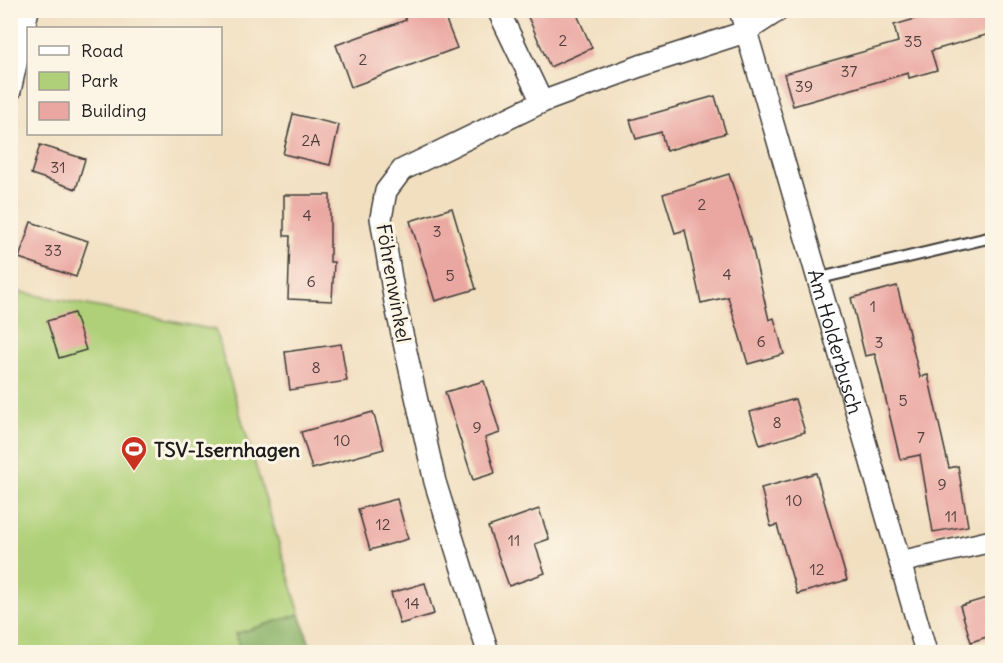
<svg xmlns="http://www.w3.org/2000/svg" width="1003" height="663" font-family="Delius,sans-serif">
<rect width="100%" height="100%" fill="#fcf5e5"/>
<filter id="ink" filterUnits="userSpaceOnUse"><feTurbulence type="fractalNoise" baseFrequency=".0167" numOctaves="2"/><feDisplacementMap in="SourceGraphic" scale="12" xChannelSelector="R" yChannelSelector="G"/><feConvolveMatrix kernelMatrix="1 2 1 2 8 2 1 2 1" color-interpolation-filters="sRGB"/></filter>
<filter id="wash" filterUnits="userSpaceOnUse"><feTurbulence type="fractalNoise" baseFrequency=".008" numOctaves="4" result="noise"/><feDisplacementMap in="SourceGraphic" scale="24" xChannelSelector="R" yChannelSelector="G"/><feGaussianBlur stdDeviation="1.35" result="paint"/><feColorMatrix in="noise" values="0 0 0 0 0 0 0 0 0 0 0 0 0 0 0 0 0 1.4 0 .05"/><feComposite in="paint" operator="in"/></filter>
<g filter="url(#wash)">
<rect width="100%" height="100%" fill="#f1dfc0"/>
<!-- green -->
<path fill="#afd078" stroke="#66764a" stroke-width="1.5" d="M 10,290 L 215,330 L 300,614 L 235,634 L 241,652 L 11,652 Z"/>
<!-- forest -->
<path fill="#8bb268" stroke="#546742" stroke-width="1.5" d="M 300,614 L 312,652 L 241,652 L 235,634 Z"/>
<g id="blocks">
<!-- building -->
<g fill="#eaa6a0">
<path d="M 402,10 L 442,10 L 457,48 L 351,87 L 336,45 L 406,20 Z"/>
<path d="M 525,10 L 575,10 L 592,48 L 550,67 Z"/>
<path d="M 946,10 L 993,10 L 993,33 L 931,51 L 937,70 L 909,78 L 908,73 L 793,106 L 784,74 L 898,42 L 894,25 Z"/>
<path d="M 715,96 L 726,133 L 666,151 L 661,132 L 636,139 L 630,120 Z"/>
<path d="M 293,114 L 339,125 L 330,165 L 283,154 Z"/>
<path d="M 40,145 L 85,159 L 76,189 L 31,174 Z"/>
<path d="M 729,174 L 752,246 L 769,320 L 774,318 L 784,354 L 748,364 L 728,297 L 701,303 L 685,230 L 675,233 L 663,194 Z"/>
<path d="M 284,195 L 330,195 L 330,262 L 334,262 L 332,301 L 288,299 L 290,236 L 284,236 Z"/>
<path d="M 452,208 L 476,289 L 435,301 L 410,221 Z"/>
<path d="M 31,222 L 88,241 L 76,277 L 19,258 Z"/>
<path d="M 897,286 L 920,377 L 928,375 L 949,468 L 958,466 L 968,526 L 933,532 L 920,455 L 900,459 L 875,354 L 865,356 L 851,298 Z"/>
<path d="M 74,313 L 86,350 L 59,358 L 47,321 Z"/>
<path d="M 341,344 L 347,381 L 290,390 L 285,352 Z"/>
<path d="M 484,381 L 500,433 L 485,438 L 495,473 L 473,480 L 445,392 Z"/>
<path d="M 795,399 L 805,432 L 760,445 L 750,412 Z"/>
<path d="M 373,412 L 384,449 L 312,469 L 301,432 Z"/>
<path d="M 816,473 L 847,580 L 797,594 L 777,525 L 771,527 L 761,488 Z"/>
<path d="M 397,499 L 408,539 L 370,550 L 358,509 Z"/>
<path d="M 539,509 L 549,539 L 535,544 L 545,573 L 509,586 L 488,527 Z"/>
<path d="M 425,583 L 434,614 L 400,624 L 391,593 Z"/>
<path d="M 993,596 L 993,635 L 971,642 L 960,606 Z"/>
</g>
</g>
</g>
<g filter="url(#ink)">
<use href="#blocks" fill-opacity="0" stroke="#3c3935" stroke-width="1.5"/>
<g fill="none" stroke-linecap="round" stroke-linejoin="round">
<!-- lane casing -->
<g stroke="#3c3935" stroke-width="14">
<path id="lane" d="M 816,279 L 992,237"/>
</g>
<!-- street casing -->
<g stroke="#3c3935" stroke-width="24">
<g id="street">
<path d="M 498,10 L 542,102"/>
<path id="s1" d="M 740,10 L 926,652"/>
<path d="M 10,91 L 28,10"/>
<path d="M 900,562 L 992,541"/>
<path d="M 488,652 L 435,482 L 395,302 L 381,218 L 386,191 L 402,170 L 542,102 L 640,66 L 745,32 L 779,10"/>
</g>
</g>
<!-- lane -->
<use href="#lane" stroke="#fff" stroke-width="10"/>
<!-- street -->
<use href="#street" stroke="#fff" stroke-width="21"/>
</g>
</g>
<!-- icons -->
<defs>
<g id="stadium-pin" transform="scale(1.35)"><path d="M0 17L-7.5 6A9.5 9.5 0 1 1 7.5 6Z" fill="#c8321e" stroke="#fcf5e5"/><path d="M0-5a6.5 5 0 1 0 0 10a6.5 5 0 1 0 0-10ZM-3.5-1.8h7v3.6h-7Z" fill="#fff"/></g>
</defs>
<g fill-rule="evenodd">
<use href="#stadium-pin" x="134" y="449"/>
</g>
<g text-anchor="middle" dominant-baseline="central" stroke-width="6" stroke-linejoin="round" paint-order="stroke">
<!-- number labels -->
<g font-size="16" fill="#503e3d">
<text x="563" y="40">2</text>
<text x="913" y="41">35</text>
<text x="363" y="59">2</text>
<text x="849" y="71">37</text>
<text x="804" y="86">39</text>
<text x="311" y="140">2A</text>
<text x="58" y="167">31</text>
<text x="702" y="204">2</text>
<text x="307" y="215">4</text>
<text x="437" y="231">3</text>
<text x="53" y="250">33</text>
<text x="727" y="274">4</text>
<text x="450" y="275">5</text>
<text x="311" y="281">6</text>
<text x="873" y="306">1</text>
<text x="761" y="341">6</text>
<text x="879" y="342">3</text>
<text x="316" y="367">8</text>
<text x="903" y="400">5</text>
<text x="777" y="422">8</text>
<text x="477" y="427">9</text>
<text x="921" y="437">7</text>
<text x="342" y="440">10</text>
<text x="942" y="484">9</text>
<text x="794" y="500">10</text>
<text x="951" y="516">11</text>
<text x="383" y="524">12</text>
<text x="514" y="540">11</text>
<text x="817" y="569">12</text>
<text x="412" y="603">14</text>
</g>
<!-- street labels -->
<g font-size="20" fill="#1c1c1c" stroke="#fcf5e5">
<text transform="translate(394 283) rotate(80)">Föhrenwinkel</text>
<text stroke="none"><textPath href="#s1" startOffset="345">Am Holderbusch</textPath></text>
</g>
<!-- poi labels -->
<g font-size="20" font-weight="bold" fill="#1c1c1c" stroke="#fcf5e5" text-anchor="start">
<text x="154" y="449">TSV-Isernhagen</text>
</g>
</g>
<!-- margin -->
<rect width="1003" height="663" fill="none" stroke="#fcf5e5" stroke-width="36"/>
<!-- legend -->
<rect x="27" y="27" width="195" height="108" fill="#fcf5e5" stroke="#a29e95" stroke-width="1.5"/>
<rect x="39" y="46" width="30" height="9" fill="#ffffff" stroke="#a29e95" stroke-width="1.5"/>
<text x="81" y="57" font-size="18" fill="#1c1c1c">Road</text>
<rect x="39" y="72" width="30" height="18" fill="#afd078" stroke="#a29e95" stroke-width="1.5"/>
<text x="81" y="87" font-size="18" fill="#1c1c1c">Park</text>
<rect x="39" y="102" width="30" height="18" fill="#eaa6a0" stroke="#a29e95" stroke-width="1.5"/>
<text x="81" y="117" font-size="18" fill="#1c1c1c">Building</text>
</svg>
